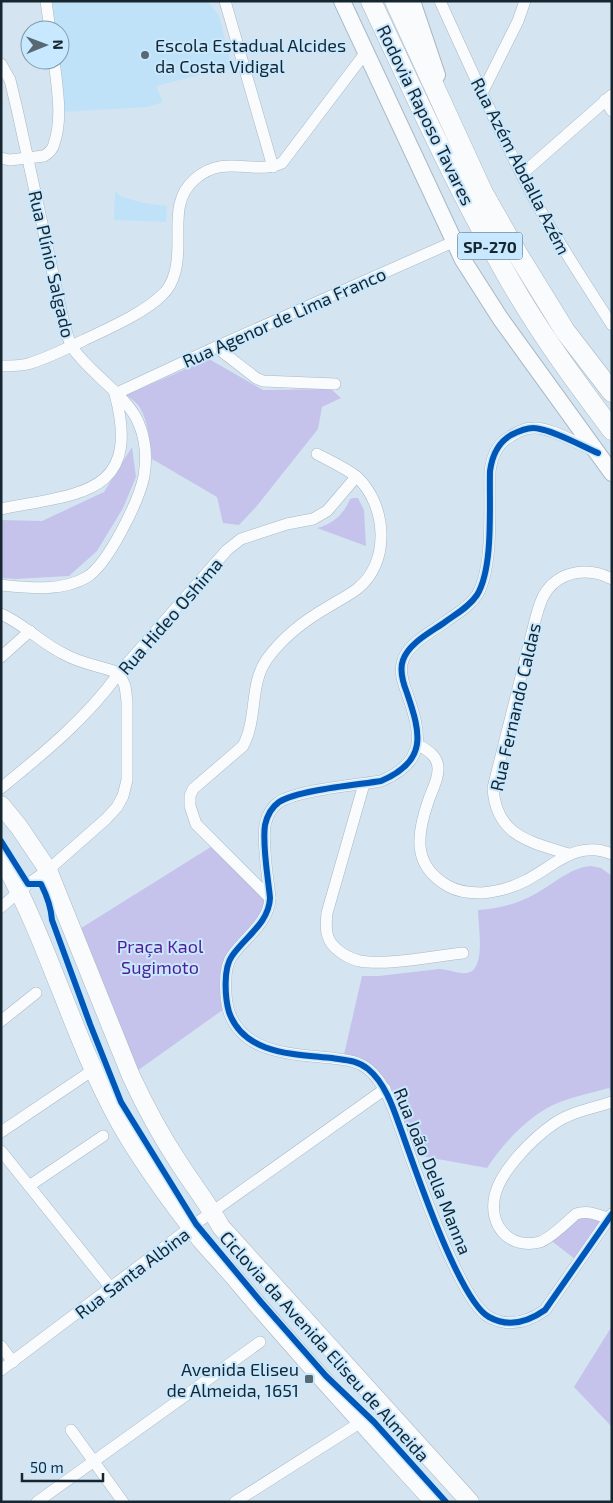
<svg xmlns="http://www.w3.org/2000/svg" width="613" height="1503" font-family="'Exo 2',sans-serif">
<rect width="100%" height="100%" fill="#d4e5f1"/>
<!-- built -->
<g fill="#bfe2f9">
<path d="M 53,1 L 206,1 L 210,4 L 219,16 L 232,67 L 156,86 L 163,102 L 148,107 L 63,112 L 58,60 L 60,60 L 60,30 L 55,30 Z"/>
<path d="M 115,191 L 122,197 L 144,203 L 167,206 L 166,222 L 114,220 Z"/>
</g>
<!-- green -->
<g fill="#c5c3ec">
<path d="M 209,359 L 263,390 L 331,389 L 341,398 L 322,407 L 318,429 L 256,507 L 239,525 L 223,523 L 217,497 L 152,459 C 150,443 148,418 138,405 C 135,401 130,398 126,395 Z"/>
<path d="M 132,447 L 136,477 L 123,508 L 97,551 L 69,576 L 16,579 L 1,578 L 1,520 L 42,521 L 104,492 Z"/>
<path d="M 353,498 L 358,498 L 364,510 L 366,546 L 317,528 C 333,524 344,514 350,499 Z"/>
<path d="M 214,845 L 268,898 L 262,914 L 225,961 L 224,1009 L 137,1071 L 78,930 Z"/>
<path d="M 591,866 L 601,868 L 612,876 L 612,1094 L 609,1088 C 591,1093 570,1097 553,1105 C 526,1118 503,1144 487,1168 L 410,1154 L 395,1114 L 369,1069 L 343,1059 L 362,976 L 379,976 L 439,969 C 448,969 457,974 466,973 C 487,972 478,925 478,910 C 498,909 517,904 535,894 C 552,885 571,867 591,866 Z"/>
<path d="M 577,1215 L 607,1221 L 579,1262 L 549,1239 Z"/>
<path d="M 612,1326 L 612,1427 L 574,1387 Z"/>
</g>
<g fill="none" stroke-linecap="round" stroke-linejoin="round">
<!-- street casing -->
<g stroke="#a9b7c2" stroke-width="12">
<g id="street">
<path d="M 46,1 L 50,30"/>
<path d="M 225,1 L 273,167"/>
<path d="M 440,1 C 472,71 503,141 539,208 C 562,248 587,286 612,325"/>
<path d="M 1,64 L 10,80 L 17,109 L 62,315 C 65,325 67,338 72,347 C 89,373 129,397 139,424 C 146,441 147,458 144,476 C 139,501 108,564 87,577 C 62,592 28,588 1,585"/>
<path d="M 482,93 L 518,21 L 525,1"/>
<path d="M 605,100 L 612,111"/>
<path d="M 1,158 L 10,160 L 44,156 C 49,153 53,149 54,144 C 63,118 57,87 54,60"/>
<path d="M 522,174 L 612,95"/>
<path d="M 216,347 L 256,378 L 263,381 L 335,384"/>
<path d="M 1,366 C 10,366 19,366 28,364 C 47,358 66,349 84,340 C 107,329 144,313 162,295 C 169,289 173,280 175,272 C 184,240 167,203 195,179 C 225,153 254,176 282,163 L 366,52"/>
<path d="M 595,451 C 578,444 550,427 533,428 C 525,428 517,432 511,436 C 497,443 492,456 490,471 C 489,504 494,567 477,595 C 469,607 456,614 445,622 C 431,632 409,643 403,660 C 399,671 403,683 407,693 C 421,734 428,761 381,781 C 356,785 298,790 279,802 C 272,807 267,816 265,825 C 262,845 268,877 270,898 C 269,923 245,937 232,956 C 223,968 225,998 229,1012 C 244,1055 295,1054 332,1058 C 345,1060 357,1060 368,1069 C 385,1083 393,1107 400,1127 C 413,1163 459,1301 489,1317 C 509,1328 528,1322 545,1310 L 612,1214"/>
<path d="M 1,509 C 79,493 142,496 115,394 L 216,347 L 453,242"/>
<path d="M 1,614 C 24,624 41,643 64,654 C 81,664 101,666 119,673 L 125,686 L 127,701 L 127,780 L 123,796 L 117,807 L 106,819 L 48,870 L 28,884 L 1,907"/>
<path d="M 1,657 L 30,631"/>
<path d="M 418,745 C 428,750 439,757 438,770 C 438,780 432,790 429,799 C 417,833 411,865 448,886 C 458,892 470,893 481,893 C 497,892 511,888 525,881 C 554,866 577,839 612,854"/>
<path d="M 364,784 L 327,913 C 326,923 325,934 331,943 C 337,951 349,959 360,961 C 387,966 434,956 463,953"/>
<path d="M 1,788 C 44,753 87,718 119,673 L 227,550 L 241,539 L 287,524 L 313,519 L 327,511 L 356,477"/>
<path d="M 569,854 C 530,842 496,836 493,788 L 536,617 C 538,610 540,602 544,595 C 558,571 588,566 612,579"/>
<path d="M 270,898 L 196,824 L 190,806 L 190,796 L 193,789 L 243,746 C 258,718 249,684 267,659 C 283,637 305,620 328,607 C 337,601 348,596 357,589 C 391,563 387,505 357,477 C 346,468 330,461 317,454"/>
<path d="M 1,1021 L 36,993"/>
<path d="M 1,1132 L 93,1070"/>
<path d="M 1,1151 L 111,1288"/>
<path d="M 29,1186 L 103,1136"/>
<path d="M 608,1218 C 597,1215 588,1210 576,1214 C 567,1222 551,1238 540,1242 C 509,1250 488,1225 495,1195 C 501,1170 533,1138 555,1123 C 571,1112 593,1108 612,1102"/>
<path d="M 1,1346 L 13,1362"/>
<path d="M 1,1370 L 191,1227 L 385,1089"/>
<path d="M 71,1430 L 123,1502"/>
<path d="M 37,1502 L 260,1342"/>
<path d="M 235,1502 L 361,1422"/>
</g>
</g>
<!-- secondary casing -->
<g stroke="#a9b7c2" stroke-width="18">
<g id="secondary">
<path d="M 342,1 L 463,260 L 500,318 L 612,473"/>
<path d="M 412,1 L 437,75"/>
</g>
</g>
<!-- primary casing -->
<g stroke="#a9b7c2" stroke-width="19">
<g id="primary">
<path d="M 1,805 L 19,827 L 48,870 L 131,1076 C 145,1106 161,1136 179,1163 C 193,1185 209,1205 221,1227 L 470,1502"/>
<path d="M 1,857 C 49,942 73,1039 120,1123 C 143,1164 172,1203 201,1240 C 212,1253 224,1265 235,1278 C 299,1355 367,1428 434,1502"/>
</g>
</g>
<!-- highway casing -->
<g stroke="#a9b7c2" stroke-width="21">
<g id="highway">
<path d="M 371,1 C 418,101 463,202 519,296 C 547,343 580,387 612,430"/>
<path d="M 395,1 L 483,193 L 517,253 L 565,331 L 612,392"/>
</g>
</g>
<!-- street -->
<use href="#street" stroke="#f9fbfd" stroke-width="11"/>
<!-- secondary -->
<use href="#secondary" stroke="#f9fbfd" stroke-width="16"/>
<!-- primary -->
<use href="#primary" stroke="#f9fbfd" stroke-width="18"/>
<!-- highway -->
<use href="#highway" stroke="#f9fbfd" stroke-width="20"/>
<!-- cycleway casing -->
<g stroke="#c7e8fe" stroke-width="9">
<g id="cycleway">
<path d="M 598,453 C 582,446 549,428 533,428 C 525,428 517,432 511,435 C 497,443 492,456 490,471 C 489,504 494,567 477,595 C 469,607 456,614 445,622 C 431,632 409,643 403,660 C 399,671 403,683 407,693 C 421,734 428,761 381,781 C 356,785 298,790 279,802 C 272,807 267,816 265,825 C 262,845 268,877 270,898 C 269,923 245,937 232,956 C 223,968 225,998 229,1012 C 244,1055 295,1054 332,1058 C 345,1060 357,1060 368,1069 C 385,1083 393,1107 400,1127 C 413,1163 459,1301 489,1317 C 509,1328 528,1322 545,1310 L 612,1214"/>
<path d="M 1,841 L 28,884 L 41,884 C 47,896 51,906 52,920 L 90,1024 L 121,1102 L 196,1224 L 261,1302 L 326,1376 L 374,1422 L 446,1502"/>
</g>
</g>
<!-- cycleway -->
<use href="#cycleway" stroke="#0057b8" stroke-width="6"/>
</g>
<!-- markers -->
<g fill="#586974" stroke="#c7e8fe" stroke-width="2">
<circle cx="145" cy="55" r="5"/>
<rect x="304" y="1374" width="10" height="10" rx="2.5"/>
</g>
<g text-anchor="middle" dominant-baseline="central" stroke-width="4" stroke-linejoin="round" paint-order="stroke">
<!-- shield labels -->
<rect fill="#c7e8fe" stroke="#4b606e" stroke-width="1" x="457.5" y="232.5" width="65" height="27" rx="4"/>
<g font-size="16" font-weight="bold" fill="#162630">
<text x="490" y="246">SP-270</text>
</g>
<!-- poi labels -->
<g font-size="18" fill="#162630" stroke="#c7e8fe" text-anchor="start">
<text x="155" y="45">Escola Estadual Alcides<tspan x="155" dy="21">da Costa Vidigal</tspan></text>
<text x="299" y="1369" text-anchor="end">Avenida Eliseu<tspan x="299" dy="21">de Almeida, 1651</tspan></text>
</g>
<!-- street labels -->
<g font-size="18" fill="#162630" stroke="#c7e8fe">
<text transform="translate(426 115) rotate(64)">Rodovia Raposo Tavares</text>
<text transform="translate(521 166) rotate(63)">Rua Azém Abdalla Azém</text>
<text transform="translate(52 264) rotate(77)">Rua Plínio Salgado</text>
<text transform="translate(284 317) rotate(-24)">Rua Agenor de Lima Franco</text>
<text transform="translate(170 616) rotate(-49)">Rua Hideo Oshima</text>
<text transform="translate(515 707) rotate(-77)">Rua Fernando Caldas</text>
<text transform="translate(433 1171) rotate(68)">Rua João Della Manna</text>
<text transform="translate(132 1273) rotate(-37)">Rua Santa Albina</text>
<text transform="translate(325 1346) rotate(48)">Ciclovia da Avenida Eliseu de Almeida</text>
</g>
<!-- park labels -->
<g font-size="18" fill="#541c98" stroke="#c7e8fe">
<text x="160" y="946">Praça Kaol<tspan x="160" dy="21">Sugimoto</tspan></text>
</g>
</g>
<!-- border -->
<rect width="613" height="1503" fill="none" stroke="#162630" stroke-width="5"/>
<!-- north arrow -->
<g transform="translate(45 45) rotate(89)"><circle r="24" fill="#c7e8fe" stroke="#809aac"/>
<path d="M0-4L9 19L0 12L-9 19Z" fill="#586974"/>
<text y="-8" font-size="14" font-weight="bold" text-anchor="middle" fill="#162630">N</text>
</g>
<!-- scale -->
<path d="M22 1473v8h81v-8" fill="none" stroke="#162630" stroke-width="2.5"/>
<text x="30" y="1473" font-size="15" fill="#162630" stroke="#c7e8fe" stroke-width="4" paint-order="stroke">50 m</text>
</svg>
